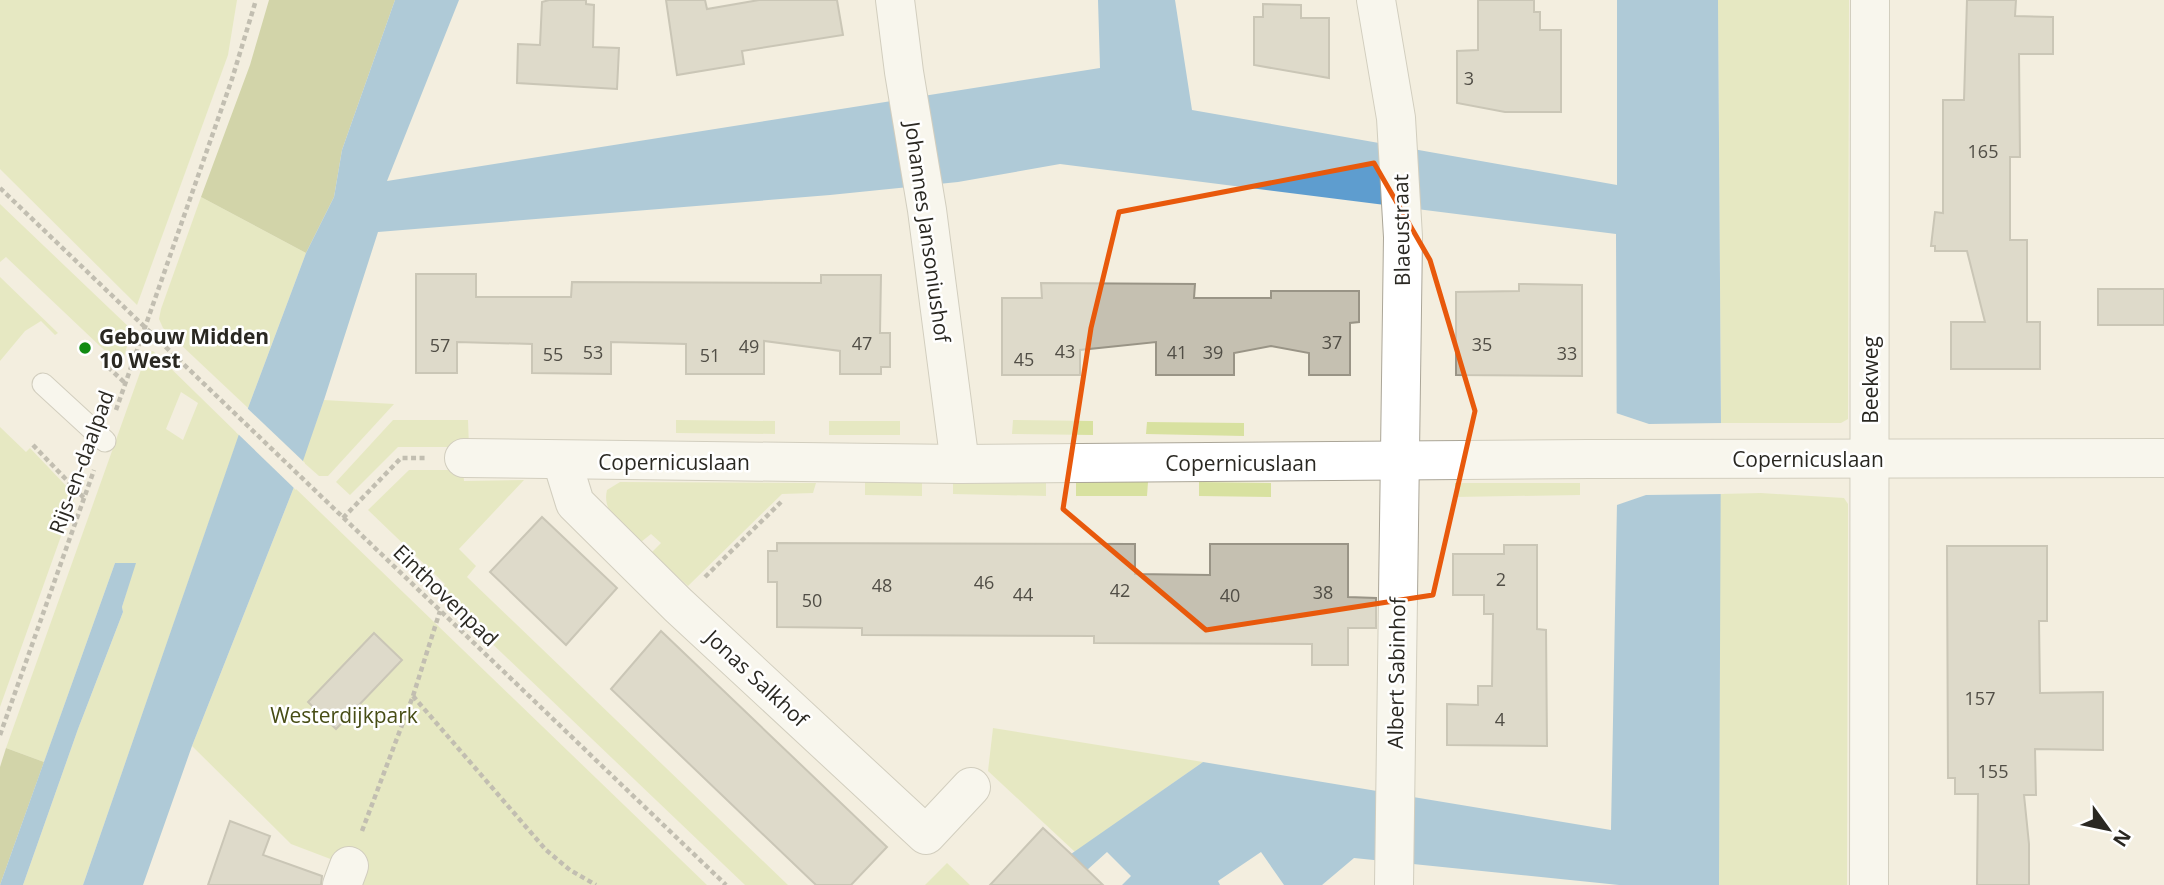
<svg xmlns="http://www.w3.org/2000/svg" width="2164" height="885" font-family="'Open Sans',sans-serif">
<rect width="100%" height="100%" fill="#f3eedf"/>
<!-- green -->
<g fill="#d8e1a0" fill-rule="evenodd">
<path d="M 0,0 L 237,0 L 228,55 L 137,305 L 0,169 Z"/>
<path d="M 1718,0 L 1849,0 L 1848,419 L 1841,423 L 1721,423 Z"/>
<path d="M 201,197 L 306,253 L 248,408 L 163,328 L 159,319 L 161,309 Z"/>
<path d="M 0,204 L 132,330 L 121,366 L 6,257 L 0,262 Z"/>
<path d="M 0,277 L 58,333 L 55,335 L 41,321 L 25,331 L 0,361 Z"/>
<path d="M 153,351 L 239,435 L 83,885 L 23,885 L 78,729 L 123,612 L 122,607 L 135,563 L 115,563 L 44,762 L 6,748 L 147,353 ZM 181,392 L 198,403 L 183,440 L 166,429 Z"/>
<path d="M 324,400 L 394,404 L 328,476 L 319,476 L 302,461 Z"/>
<path d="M 393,420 L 468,420 L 469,447 L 398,447 L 350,495 L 336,482 Z"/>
<path d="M 676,420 L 775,421 L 775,434 L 676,433 Z"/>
<path d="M 1013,420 L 1093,421 L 1093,435 L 1012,434 Z"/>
<rect x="829" y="421" width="71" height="14"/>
<path d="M 1147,422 L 1244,423 L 1244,436 L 1146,434 Z"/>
<path d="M 0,427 L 26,452 L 30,448 L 70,490 L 75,497 L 0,707 Z"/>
<path d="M 409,470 L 463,470 L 464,481 L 524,480 L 459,549 L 476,566 L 467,577 L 788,885 L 745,885 L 438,592 L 445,584 L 368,510 Z"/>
<path d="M 620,482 L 816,483 L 813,493 L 782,494 L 688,586 L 651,553 L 661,543 L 651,534 L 641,542 C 625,527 601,514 607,490 Z"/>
<path d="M 865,482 L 922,482 L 922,496 L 865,495 Z"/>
<path d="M 953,482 L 1046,482 L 1046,496 L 953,494 Z"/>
<path d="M 1076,482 L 1148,482 L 1147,496 L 1076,496 Z"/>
<path d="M 1199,482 L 1271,483 L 1271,497 L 1199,496 Z"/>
<path d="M 1455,483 L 1580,483 L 1580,495 L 1455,497 Z"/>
<path d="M 294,487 L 707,885 L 357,885 L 362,871 L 291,844 L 192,746 Z"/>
<path d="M 1761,493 L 1844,498 L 1848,504 L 1847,885 L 1719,885 L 1720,494 Z"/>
<path d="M 993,728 L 1203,762 L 1075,852 L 988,771 Z"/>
<path d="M 947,863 L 970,885 L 925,885 Z"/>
</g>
<!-- forest -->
<g fill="#aab469">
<path d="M 269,0 L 395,0 L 342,150 L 334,197 L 306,253 L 201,197 L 250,65 Z"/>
<path d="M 6,748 L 44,762 L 0,885 L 0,767 Z"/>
</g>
<!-- water -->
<g fill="#5e9dcf">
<path d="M 395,0 L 459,0 L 387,181 L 1100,68 L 1098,0 L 1175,0 L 1192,110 L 1617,185 L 1617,0 L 1718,0 L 1721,423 L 1719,885 L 1619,885 L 1354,858 L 1322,885 L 1284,885 L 1261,852 L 1218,881 L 1220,885 L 1122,885 L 1131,876 L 1107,852 L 1087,870 L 1071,854 L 1203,762 L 1611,830 L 1617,503 L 1616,234 L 1060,164 L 958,182 L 830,195 L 378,232 L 324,400 L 294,487 L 192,746 L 143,885 L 83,885 L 248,408 L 306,253 L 334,197 L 342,150 Z"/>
<path d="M 115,563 L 136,563 L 122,607 L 123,612 L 78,729 L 23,885 L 0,885 Z"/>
</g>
<!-- pier -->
<g fill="#f3eedf">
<path d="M 245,406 L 305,463 L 296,490 L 236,432 Z"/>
<path d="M 1613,412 L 1649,424 L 1724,423 L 1724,494 L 1646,495 L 1614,506 Z"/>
</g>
<!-- building -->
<g fill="#c5c0b1" stroke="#999486" stroke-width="2">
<path d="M 549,0 L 586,0 L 586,4 L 594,5 L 593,47 L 619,48 L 617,89 L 517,83 L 518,44 L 540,45 L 542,2 Z"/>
<path d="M 666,0 L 705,0 L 707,9 L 759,0 L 837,0 L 843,35 L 742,51 L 744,64 L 677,75 Z"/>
<path d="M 1478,0 L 1534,0 L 1534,12 L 1540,12 L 1540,30 L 1561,30 L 1561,112 L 1505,112 L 1457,103 L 1457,51 L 1478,50 Z"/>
<path d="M 1967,0 L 2016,0 L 2015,16 L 2053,17 L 2053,54 L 2019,54 L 2020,157 L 2010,157 L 2010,240 L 2027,240 L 2027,322 L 2040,322 L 2040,369 L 1951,369 L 1951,322 L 1985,322 L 1967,251 L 1935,251 L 1935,246 L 1931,246 L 1935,212 L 1943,213 L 1943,100 L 1964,100 Z"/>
<path d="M 1263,4 L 1301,5 L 1301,18 L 1329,18 L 1329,78 L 1254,65 L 1254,17 L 1263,17 Z"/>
<path d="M 416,274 L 476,274 L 476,297 L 571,297 L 572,282 L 821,283 L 821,275 L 881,275 L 880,333 L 890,333 L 890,367 L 881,367 L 881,374 L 840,374 L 840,351 L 764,341 L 764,374 L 686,374 L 686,344 L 611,342 L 611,374 L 532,373 L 532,344 L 457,342 L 457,373 L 416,373 Z"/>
<path d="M 1041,283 L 1195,284 L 1194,298 L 1271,298 L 1271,291 L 1359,291 L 1359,322 L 1350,323 L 1350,375 L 1309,375 L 1309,353 L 1271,346 L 1234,353 L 1234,375 L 1156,375 L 1156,342 L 1080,350 L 1080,375 L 1002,375 L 1002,298 L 1042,298 Z"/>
<path d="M 1519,284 L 1582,285 L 1582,376 L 1456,375 L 1456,292 L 1519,291 Z"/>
<rect x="2098" y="289" width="66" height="36"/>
<path d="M 542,517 L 617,588 L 566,645 L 490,572 Z"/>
<path d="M 777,543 L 1135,544 L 1135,574 L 1210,575 L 1210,544 L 1348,544 L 1348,597 L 1376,598 L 1376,628 L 1348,628 L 1348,665 L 1312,665 L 1312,644 L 1094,643 L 1094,636 L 862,635 L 862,628 L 777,627 L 777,582 L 768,582 L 768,551 L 777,551 Z"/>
<path d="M 1504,545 L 1537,545 L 1537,629 L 1546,630 L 1547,746 L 1447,745 L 1447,704 L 1478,705 L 1478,686 L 1492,686 L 1493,614 L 1484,614 L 1484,595 L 1453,595 L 1453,554 L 1504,554 Z"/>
<path d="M 1947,546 L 2047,546 L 2047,621 L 2039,621 L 2040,693 L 2103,692 L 2103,750 L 2035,749 L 2036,795 L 2024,795 L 2029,844 L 2029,885 L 1977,885 L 1978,794 L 1955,794 L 1955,778 L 1948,778 Z"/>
<path d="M 661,631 L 887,847 L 851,885 L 816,885 L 611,689 Z"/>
<path d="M 374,633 L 402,660 L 336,729 L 308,702 Z"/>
<path d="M 230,821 L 270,836 L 263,855 L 322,876 L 321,885 L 208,885 Z"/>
<path d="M 1043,828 L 1071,854 L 1103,885 L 990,885 Z"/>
</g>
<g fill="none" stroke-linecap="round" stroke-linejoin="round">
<!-- service casing -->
<g stroke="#aba698" stroke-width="23">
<path id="service" d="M 43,384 L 105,441"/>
</g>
<!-- minor casing -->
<g stroke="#aba698" stroke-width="40">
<g id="minor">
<path d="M 895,0 L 904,72 L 927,210 L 960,464"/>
<path d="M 1376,0 L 1396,118 L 1403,237 L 1394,885"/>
<path d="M 464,458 L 960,464 L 1589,459 L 2164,458"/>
<path d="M 562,461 L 575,503 L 678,605 L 926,835 L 971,787"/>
<path d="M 342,885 L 349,866"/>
<path d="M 1869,885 L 1870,0"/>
</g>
</g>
<!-- path -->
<g stroke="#87847a" stroke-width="4.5" stroke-dasharray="5 3.5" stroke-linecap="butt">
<path d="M 0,188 L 726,885"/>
<path d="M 108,367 L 125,383"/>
<path d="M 116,410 L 232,79 L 256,0"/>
<path d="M 33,445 L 84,498"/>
<path d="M 343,518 L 401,458 L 425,458"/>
<path d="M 705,577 L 781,502"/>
<path d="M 413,696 L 546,850 L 570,870 L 596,885"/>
<path d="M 0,735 L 94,470"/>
<path d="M 362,831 L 413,696 L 440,611"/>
</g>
<!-- service -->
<use href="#service" stroke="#fff" stroke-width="21"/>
<!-- minor -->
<use href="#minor" stroke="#fff" stroke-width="38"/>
</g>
<!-- marked area -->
<path d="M0 0H2164V885H0ZM 1374,163 L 1430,260 L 1475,411 L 1433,595 L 1206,630 L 1063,509 L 1091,328 L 1119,212 Z" fill="#f3eedf" fill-opacity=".55" fill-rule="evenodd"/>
<path fill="none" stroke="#e8590c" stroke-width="5" stroke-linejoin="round" d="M 1374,163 L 1430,260 L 1475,411 L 1433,595 L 1206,630 L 1063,509 L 1091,328 L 1119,212 Z"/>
<!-- markers -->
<circle fill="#118b13" stroke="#fff" stroke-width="2.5" cx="85" cy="348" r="7"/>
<g text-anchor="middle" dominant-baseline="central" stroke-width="5" stroke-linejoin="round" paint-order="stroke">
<!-- number labels -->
<g font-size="18" fill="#514e46">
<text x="1469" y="78">3</text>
<text x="1983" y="151">165</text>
<text x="1332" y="342">37</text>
<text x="862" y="343">47</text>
<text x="1482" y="344">35</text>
<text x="440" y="345">57</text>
<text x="749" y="346">49</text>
<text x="1065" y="351">43</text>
<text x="593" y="352">53</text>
<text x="1177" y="352">41</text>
<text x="1213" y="352">39</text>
<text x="1567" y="353">33</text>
<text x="553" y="354">55</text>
<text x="710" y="355">51</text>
<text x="1024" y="359">45</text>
<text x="1501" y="579">2</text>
<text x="984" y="582">46</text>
<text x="882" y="585">48</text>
<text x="1120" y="590">42</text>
<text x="1323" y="592">38</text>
<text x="1023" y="594">44</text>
<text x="1230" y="595">40</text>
<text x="812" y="600">50</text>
<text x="1980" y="698">157</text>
<text x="1500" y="719">4</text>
<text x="1993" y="771">155</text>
</g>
<!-- street labels -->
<g font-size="21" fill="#2a2822" stroke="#fff">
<text transform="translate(1401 230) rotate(-91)">Blaeustraat</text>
<text transform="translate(928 232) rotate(82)">Johannes Jansoniushof</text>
<text transform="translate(1870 380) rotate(-90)">Beekweg</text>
<text x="1808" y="459">Copernicuslaan</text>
<text transform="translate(81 462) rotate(-70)">Rijs-en-daalpad</text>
<text x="674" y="462">Copernicuslaan</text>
<text x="1241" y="463">Copernicuslaan</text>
<text transform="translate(446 595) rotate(44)">Einthovenpad</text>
<text transform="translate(1396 673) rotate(-89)">Albert Sabinhof</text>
<text transform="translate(757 678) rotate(43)">Jonas Salkhof</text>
</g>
<!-- poi labels -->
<g font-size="21" font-weight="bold" fill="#2a2822" stroke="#fff" text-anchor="start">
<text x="99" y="336">Gebouw Midden<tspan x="99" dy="24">10 West</tspan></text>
</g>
<!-- park labels -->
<g font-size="21" fill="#474d15" stroke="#fff">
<text x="344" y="715">Westerdijkpark</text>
</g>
</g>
<!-- north arrow -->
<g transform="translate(2108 829) rotate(123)" stroke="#ffffff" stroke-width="5" paint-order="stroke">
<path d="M0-5L12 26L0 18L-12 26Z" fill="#2a2822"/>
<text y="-10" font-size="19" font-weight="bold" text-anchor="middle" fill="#2a2822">N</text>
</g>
</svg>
